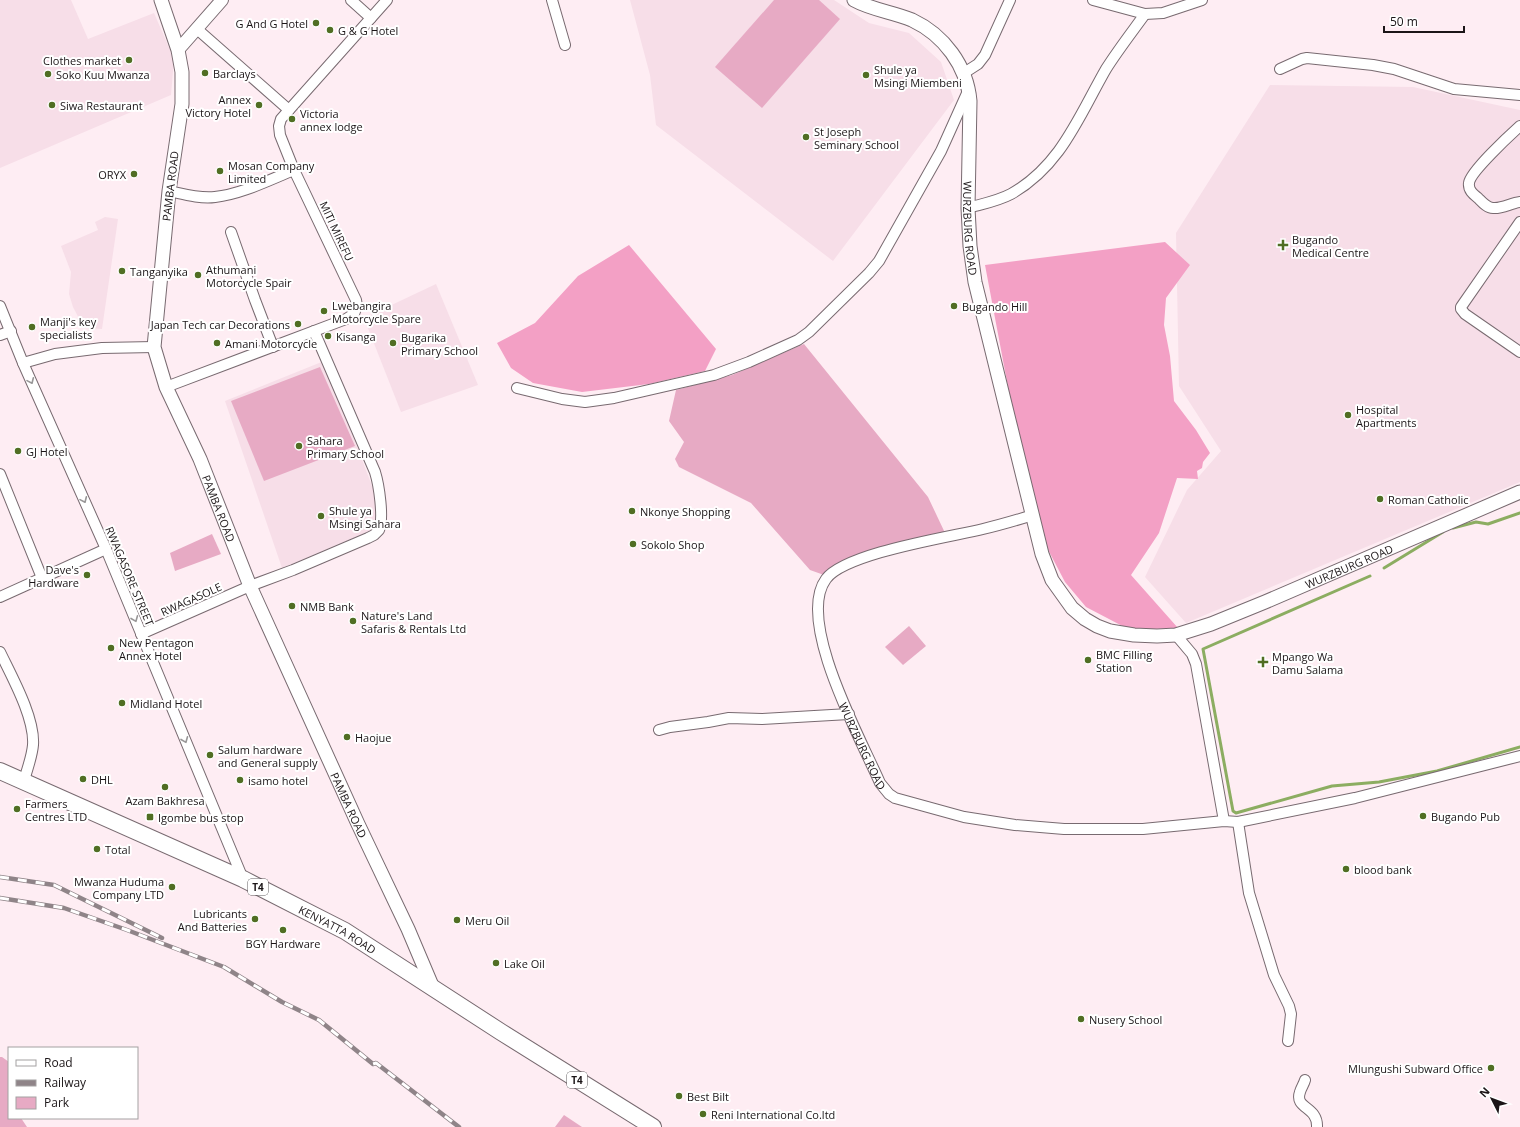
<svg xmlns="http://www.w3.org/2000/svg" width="1520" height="1127" font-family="'Open Sans',sans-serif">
<rect width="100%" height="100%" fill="#feedf3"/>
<!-- built -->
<g fill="#f7dee8">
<path d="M 0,0 L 71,0 L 88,39 L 154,13 L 174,59 L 171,95 L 0,168 Z"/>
<path d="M 630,0 L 834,0 L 869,23 L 909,33 L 941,62 L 954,100 L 833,261 L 656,125 L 650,75 Z"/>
<path d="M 1270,85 L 1413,87 L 1520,110 L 1520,482 L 1186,623 L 1145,577 L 1187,490 L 1221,451 L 1179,386 L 1176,233 Z"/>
<path d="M 105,217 L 118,219 L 102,329 L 84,328 L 73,307 L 69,294 L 71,272 L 61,246 L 98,230 L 95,222 Z"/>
<path d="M 436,284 L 478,385 L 401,412 L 364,318 Z"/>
<path d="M 324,361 L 374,491 L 377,528 L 282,568 L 225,401 Z"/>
</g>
<!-- green -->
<g fill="#e7aac4">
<path d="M 774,0 L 819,0 L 840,19 L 762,108 L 715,67 Z"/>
<path d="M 804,344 L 928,497 L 946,535 L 824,575 L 810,570 L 751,503 L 679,467 L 675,459 L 684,442 L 669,421 L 676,390 L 732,375 Z"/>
<path d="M 320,367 L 355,446 L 264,481 L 231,401 Z"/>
<path d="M 212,534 L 221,554 L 175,571 L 170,553 Z"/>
<path d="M 909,626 L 926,646 L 903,665 L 885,647 Z"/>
<path d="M 0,1057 L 2,1057 L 9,1062 L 9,1118 L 21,1118 L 27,1127 L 0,1127 Z"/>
<path d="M 564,1115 L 582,1127 L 555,1127 Z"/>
</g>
<!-- forest -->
<g fill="#f3a0c5">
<path d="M 1165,242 L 1190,265 L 1166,298 L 1164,325 L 1170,356 L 1174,401 L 1196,430 L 1210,453 L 1203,462 L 1202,468 L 1197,471 L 1198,479 L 1177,478 L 1159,533 L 1131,575 L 1178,628 L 1130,630 L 1086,607 L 1065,582 L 1043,540 L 1015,424 L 985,265 Z"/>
<path d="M 629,245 L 716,349 L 705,371 L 649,384 L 582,392 L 533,383 L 511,368 L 497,343 L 535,323 L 578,276 Z"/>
</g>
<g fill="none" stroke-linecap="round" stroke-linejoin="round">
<!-- stream -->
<g stroke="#8cad61" stroke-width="3">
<path d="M 1453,528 L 1476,522 L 1488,524 L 1520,513"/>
<path d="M 1384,568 L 1443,532"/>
<path d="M 1370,576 L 1203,649 L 1233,811 L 1236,813 L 1332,786 L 1379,782 L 1437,771 L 1520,747"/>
</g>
<!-- minor casing -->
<g stroke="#786a70" stroke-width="12">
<g id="minor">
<path d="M 351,0 L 371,18"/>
<path d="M 552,0 L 565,45"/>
<path d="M 1093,0 L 1145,14 L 1163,13 L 1202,0"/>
<path d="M 197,29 L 289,110"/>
<path d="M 1280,69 L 1302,59 L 1307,58 L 1373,65 L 1394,69 L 1454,89 L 1520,95"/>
<path d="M 964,73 L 978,64 L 985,55 L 1010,0"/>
<path d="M 1520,126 C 1510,135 1470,172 1469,183 C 1468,190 1473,194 1478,198 C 1482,202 1487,208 1493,208 C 1502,209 1511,203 1520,202"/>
<path d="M 169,191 C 183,194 200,199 215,197 C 242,194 269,180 294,170"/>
<path d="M 968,208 C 982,204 998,201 1011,194 C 1061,166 1079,116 1106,69 C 1118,50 1132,32 1145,14"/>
<path d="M 1520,222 L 1461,307 L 1461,309 L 1465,314 L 1520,352"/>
<path d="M 231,232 L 255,300 L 273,347"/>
<path d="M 0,306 L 23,363 L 106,549 L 243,879"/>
<path d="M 0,335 L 11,331"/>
<path d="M 23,363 L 55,354 L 102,348 L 154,347"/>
<path d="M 166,387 L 346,319 L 354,314 L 357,306 L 356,300 L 294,170 L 280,135 L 279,126 L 281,119 L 289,110 L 387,0"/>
<path d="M 517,388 L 562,399 L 585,402 L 614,398 L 714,375 L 749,362 L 798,340 L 809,332 L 869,273 L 879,261 L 941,151 L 968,91"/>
<path d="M 0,474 L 42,578"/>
<path id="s1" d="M 1033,515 C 1017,520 1000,525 983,529 C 950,537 845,553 826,579 C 795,621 862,741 880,783 L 889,794 L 895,798 L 964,817 L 1015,825 L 1064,829 L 1143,829 L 1224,821 L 1238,822 L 1355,798 L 1520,756"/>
<path d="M 0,597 L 106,549"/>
<path d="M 141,634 L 250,586 L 293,570 L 368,538 L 374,535 L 379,530 C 384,518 379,485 375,472 L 314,331"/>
<path d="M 1176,635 L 1192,654 L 1196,664 L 1224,821"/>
<path d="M 0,652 C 12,677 35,718 33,745 C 32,757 27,769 24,781"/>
<path d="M 659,730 L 670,727 L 708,722 L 729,718 L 762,719 L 849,714"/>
<path d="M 1238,822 L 1249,893 L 1274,975 L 1289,1006 L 1291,1014 L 1288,1041"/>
<path d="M 1305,1080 C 1304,1084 1301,1088 1300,1092 C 1294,1109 1318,1106 1317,1127"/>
</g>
</g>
<!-- tertiary casing -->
<g stroke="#786a70" stroke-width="14">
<path id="tertiary" d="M 178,50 L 222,0"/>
</g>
<!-- secondary casing -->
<g stroke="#786a70" stroke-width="15">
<g id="secondary">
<path id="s2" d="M 161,0 L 178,50 L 182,72 L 182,104 L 169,191 L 154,347 L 166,387 L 200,459 L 250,586 L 358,824 L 408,929 L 433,988"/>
<path id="s3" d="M 854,0 C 872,10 893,12 912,20 C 944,35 967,66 970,101 L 968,208 L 970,246 L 975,282 L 1042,554 L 1052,580 L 1072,608 L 1085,619 L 1097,626 L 1110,631 L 1134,635 L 1157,636 L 1176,635 L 1211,624 L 1265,602 L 1520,492"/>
</g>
</g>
<!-- trunk casing -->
<g stroke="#786a70" stroke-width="18">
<g id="trunk">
<path id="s4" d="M 0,771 L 243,879 L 345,931 L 501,1032 L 653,1127"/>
</g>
</g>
<!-- minor -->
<use href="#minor" stroke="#fff" stroke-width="10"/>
<!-- tertiary -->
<use href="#tertiary" stroke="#fff" stroke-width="12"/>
<!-- secondary -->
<use href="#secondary" stroke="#fff" stroke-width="13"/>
<!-- trunk -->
<use href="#trunk" stroke="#fff" stroke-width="16"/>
<!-- rail casing -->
<g stroke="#8f8488" stroke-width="4.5">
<g id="rail">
<path d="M 0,877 L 54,885 L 162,938"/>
<path d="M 0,898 L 64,908 L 127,930 L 224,967 L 282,1002 L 319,1020 L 373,1064 L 376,1063 L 459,1127"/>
</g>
</g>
<!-- rail -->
<use href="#rail" stroke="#fff" stroke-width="3" stroke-dasharray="9" stroke-linecap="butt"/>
</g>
<!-- one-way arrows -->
<defs><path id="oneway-chevron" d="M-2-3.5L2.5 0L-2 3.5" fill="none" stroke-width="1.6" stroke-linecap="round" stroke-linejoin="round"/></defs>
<g stroke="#989697">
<use href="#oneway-chevron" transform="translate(31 381) rotate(66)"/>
<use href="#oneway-chevron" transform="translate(84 500) rotate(66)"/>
<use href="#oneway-chevron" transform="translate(135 619) rotate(68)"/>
<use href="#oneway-chevron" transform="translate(185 740) rotate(68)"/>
</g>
<!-- markers -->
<g fill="#506e23" stroke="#fff" stroke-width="1.5">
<circle cx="316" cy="23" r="4"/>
<circle cx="330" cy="30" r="4"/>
<circle cx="129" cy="60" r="4"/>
<circle cx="205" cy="73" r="4"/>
<circle cx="48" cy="74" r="4"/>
<circle cx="866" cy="75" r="4"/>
<circle cx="52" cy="105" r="4"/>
<circle cx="259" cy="105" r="4"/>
<circle cx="292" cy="119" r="4"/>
<circle cx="806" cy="137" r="4"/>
<circle cx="220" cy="171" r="4"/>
<circle cx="134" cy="174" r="4"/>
<path d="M1281 239h4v4h4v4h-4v4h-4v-4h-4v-4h4z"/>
<circle cx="122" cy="271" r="4"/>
<circle cx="198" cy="275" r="4"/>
<circle cx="954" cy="306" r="4"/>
<circle cx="324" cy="311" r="4"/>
<circle cx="298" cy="324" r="4"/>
<circle cx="32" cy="327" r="4"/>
<circle cx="328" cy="336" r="4"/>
<circle cx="217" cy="343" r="4"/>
<circle cx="393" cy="343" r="4"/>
<circle cx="1348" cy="415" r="4"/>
<circle cx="299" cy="446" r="4"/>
<circle cx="18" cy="451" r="4"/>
<circle cx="1380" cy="499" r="4"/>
<circle cx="632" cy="511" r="4"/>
<circle cx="321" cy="516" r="4"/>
<circle cx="633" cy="544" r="4"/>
<circle cx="87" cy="575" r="4"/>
<circle cx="292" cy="606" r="4"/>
<circle cx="353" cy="621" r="4"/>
<circle cx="111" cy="648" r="4"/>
<circle cx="1088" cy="660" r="4"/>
<path d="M1261 656h4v4h4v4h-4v4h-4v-4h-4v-4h4z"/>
<circle cx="122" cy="703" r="4"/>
<circle cx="347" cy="737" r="4"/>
<circle cx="210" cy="755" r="4"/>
<circle cx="83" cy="779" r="4"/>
<circle cx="240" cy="780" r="4"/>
<circle cx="165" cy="787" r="4"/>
<circle cx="17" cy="809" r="4"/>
<circle cx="1423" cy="816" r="4"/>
<rect x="146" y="813" width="8" height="8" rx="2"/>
<circle cx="97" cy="849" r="4"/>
<circle cx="1346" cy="869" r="4"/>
<circle cx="172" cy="887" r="4"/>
<circle cx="255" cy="919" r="4"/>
<circle cx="457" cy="920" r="4"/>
<circle cx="283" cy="930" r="4"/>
<circle cx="496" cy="963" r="4"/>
<circle cx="1081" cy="1019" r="4"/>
<circle cx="1491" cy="1068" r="4"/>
<circle cx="679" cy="1096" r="4"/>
<circle cx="703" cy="1114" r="4"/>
</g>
<g text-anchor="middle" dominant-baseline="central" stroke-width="4" stroke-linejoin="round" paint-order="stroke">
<!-- shield labels -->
<g fill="#fff" stroke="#5f5b5d" stroke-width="1">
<rect x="248" y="879" width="20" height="16" rx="3"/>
<rect x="567" y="1072" width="20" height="16" rx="3"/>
</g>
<g font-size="10" font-weight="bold" fill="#1b1517">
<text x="258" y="887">T4</text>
<text x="577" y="1080">T4</text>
</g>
<!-- poi labels -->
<g font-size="11" fill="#1b1517" stroke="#fff" text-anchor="start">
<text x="308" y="23" text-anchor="end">G And G Hotel</text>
<text x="338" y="30">G &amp; G Hotel</text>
<text x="121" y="60" text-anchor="end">Clothes market</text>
<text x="874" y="69">Shule ya<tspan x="874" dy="13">Msingi Miembeni</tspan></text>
<text x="213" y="73">Barclays</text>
<text x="56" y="74">Soko Kuu Mwanza</text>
<text x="251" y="99" text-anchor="end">Annex<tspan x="251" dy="13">Victory Hotel</tspan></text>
<text x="60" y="105">Siwa Restaurant</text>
<text x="300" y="113">Victoria<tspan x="300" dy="13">annex lodge</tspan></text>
<text x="814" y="131">St Joseph<tspan x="814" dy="13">Seminary School</tspan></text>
<text x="228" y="165">Mosan Company<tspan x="228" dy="13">Limited</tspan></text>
<text x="126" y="174" text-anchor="end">ORYX</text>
<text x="1292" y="239">Bugando<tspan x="1292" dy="13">Medical Centre</tspan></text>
<text x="206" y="269">Athumani<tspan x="206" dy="13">Motorcycle Spair</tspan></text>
<text x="130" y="271">Tanganyika</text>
<text x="332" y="305">Lwebangira<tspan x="332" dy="13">Motorcycle Spare</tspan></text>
<text x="962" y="306">Bugando Hill</text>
<text x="40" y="321">Manji's key<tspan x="40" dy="13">specialists</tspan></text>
<text x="290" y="324" text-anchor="end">Japan Tech car Decorations</text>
<text x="336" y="336">Kisanga</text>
<text x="401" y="337">Bugarika<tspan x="401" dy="13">Primary School</tspan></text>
<text x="225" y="343">Amani Motorcycle</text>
<text x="1356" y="409">Hospital<tspan x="1356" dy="13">Apartments</tspan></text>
<text x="307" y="440">Sahara<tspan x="307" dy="13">Primary School</tspan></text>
<text x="26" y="451">GJ Hotel</text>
<text x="1388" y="499">Roman Catholic</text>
<text x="329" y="510">Shule ya<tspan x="329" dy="13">Msingi Sahara</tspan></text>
<text x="640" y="511">Nkonye Shopping</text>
<text x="641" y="544">Sokolo Shop</text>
<text x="79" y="569" text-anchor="end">Dave's<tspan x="79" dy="13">Hardware</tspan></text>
<text x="300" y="606">NMB Bank</text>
<text x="361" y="615">Nature's Land<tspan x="361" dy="13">Safaris &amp; Rentals Ltd</tspan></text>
<text x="119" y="642">New Pentagon<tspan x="119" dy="13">Annex Hotel</tspan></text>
<text x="1096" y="654">BMC Filling<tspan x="1096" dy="13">Station</tspan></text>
<text x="1272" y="656">Mpango Wa<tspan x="1272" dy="13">Damu Salama</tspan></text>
<text x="130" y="703">Midland Hotel</text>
<text x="355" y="737">Haojue</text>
<text x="218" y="749">Salum hardware<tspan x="218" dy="13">and General supply</tspan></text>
<text x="91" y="779">DHL</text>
<text x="248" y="780">isamo hotel</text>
<text x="165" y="800" text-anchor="middle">Azam Bakhresa</text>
<text x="25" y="803">Farmers<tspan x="25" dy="13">Centres LTD</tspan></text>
<text x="1431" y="816">Bugando Pub</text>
<text x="158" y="817">Igombe bus stop</text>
<text x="105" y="849">Total</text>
<text x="1354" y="869">blood bank</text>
<text x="164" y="881" text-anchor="end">Mwanza Huduma<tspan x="164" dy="13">Company LTD</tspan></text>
<text x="247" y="913" text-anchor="end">Lubricants<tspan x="247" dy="13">And Batteries</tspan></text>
<text x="465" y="920">Meru Oil</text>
<text x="283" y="943" text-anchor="middle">BGY Hardware</text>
<text x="504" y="963">Lake Oil</text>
<text x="1089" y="1019">Nusery School</text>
<text x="1483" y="1068" text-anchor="end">Mlungushi Subward Office</text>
<text x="687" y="1096">Best Bilt</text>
<text x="711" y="1114">Reni International Co.ltd</text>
</g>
<!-- street labels -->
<g font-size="11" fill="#1b1517" stroke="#fff">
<text transform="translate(170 186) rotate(-83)">PAMBA ROAD</text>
<text stroke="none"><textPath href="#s3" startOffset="293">WURZBURG ROAD</textPath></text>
<text transform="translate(337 231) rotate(65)">MITI MIREFU</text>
<text stroke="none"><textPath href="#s2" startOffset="526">PAMBA ROAD</textPath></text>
<text stroke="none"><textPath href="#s3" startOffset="987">WURZBURG ROAD</textPath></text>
<text transform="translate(130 576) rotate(67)">RWAGASORE STREET</text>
<text transform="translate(191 599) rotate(-24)">RWAGASOLE</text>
<text stroke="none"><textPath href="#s1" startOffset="395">WURZBURG ROAD</textPath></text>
<text stroke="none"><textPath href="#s2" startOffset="850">PAMBA ROAD</textPath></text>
<text stroke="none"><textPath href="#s4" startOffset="373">KENYATTA ROAD</textPath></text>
</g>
</g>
<!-- legend -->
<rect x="8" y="1047" width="130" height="72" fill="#ffffff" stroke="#a4a1a2"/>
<rect x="16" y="1060" width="20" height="6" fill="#ffffff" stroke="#a4a1a2"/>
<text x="44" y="1067" font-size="12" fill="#1b1517">Road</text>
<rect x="16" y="1080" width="20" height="6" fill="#8f8488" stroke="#a4a1a2"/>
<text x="44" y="1087" font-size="12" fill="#1b1517">Railway</text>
<rect x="16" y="1097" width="20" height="12" fill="#e7aac4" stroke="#a4a1a2"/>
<text x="44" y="1107" font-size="12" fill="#1b1517">Park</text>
<!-- north arrow -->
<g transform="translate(1492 1099) rotate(312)" stroke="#ffffff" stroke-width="3" paint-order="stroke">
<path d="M0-3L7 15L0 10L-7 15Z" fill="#1b1517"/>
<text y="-6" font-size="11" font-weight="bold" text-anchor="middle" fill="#1b1517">N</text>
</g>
<!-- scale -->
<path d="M1384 26v6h80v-6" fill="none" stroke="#1b1517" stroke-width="2"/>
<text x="1390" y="26" font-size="12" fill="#1b1517" stroke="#ffffff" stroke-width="3" paint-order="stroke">50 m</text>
</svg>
